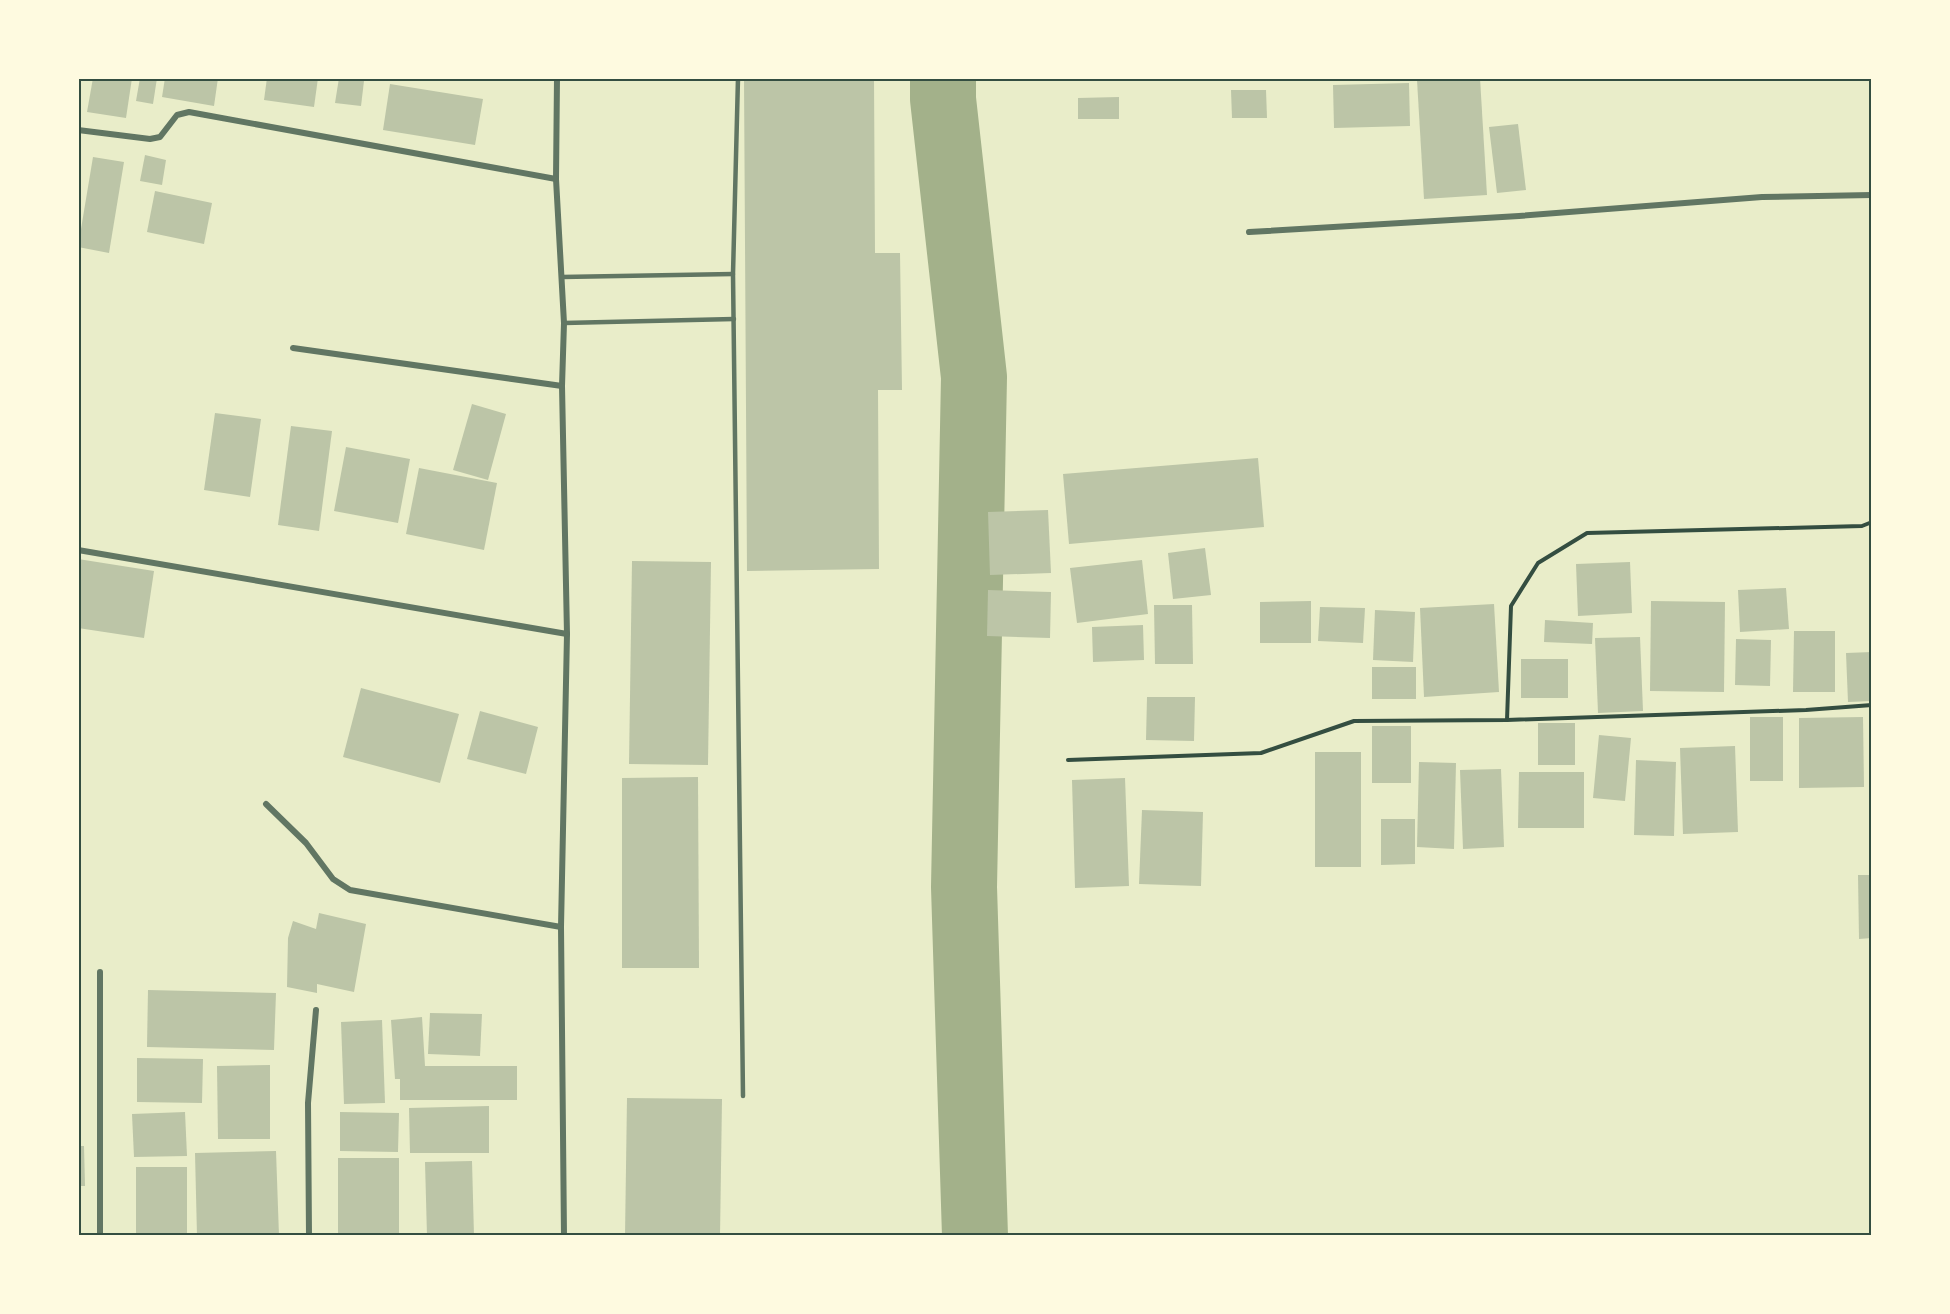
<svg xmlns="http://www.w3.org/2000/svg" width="1950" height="1314" font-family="'Libre Baskerville',serif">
<rect width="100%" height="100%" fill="#e9edc9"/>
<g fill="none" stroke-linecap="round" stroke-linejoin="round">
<!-- river -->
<path stroke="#a3b18a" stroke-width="66" d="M 943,78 L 943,99 L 974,377 L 964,887 L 975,1236"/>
</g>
<!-- building -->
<g fill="#bcc5a7">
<path d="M 93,78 L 132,78 L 126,118 L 87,112 Z"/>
<path d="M 140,78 L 157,78 L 153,104 L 136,101 Z"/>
<path d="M 165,78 L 218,78 L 214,106 L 162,97 Z"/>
<path d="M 267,78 L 318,78 L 314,107 L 264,100 Z"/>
<path d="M 339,78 L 364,81 L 361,106 L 335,103 Z"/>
<path d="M 744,78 L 874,78 L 875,253 L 900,253 L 902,390 L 878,390 L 879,569 L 747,571 Z"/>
<path d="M 1458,78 L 1480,78 L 1487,195 L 1424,199 L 1417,80 Z"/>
<path d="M 1409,83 L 1410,126 L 1334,128 L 1333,85 Z"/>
<path d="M 390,84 L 483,99 L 475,145 L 383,130 Z"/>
<path d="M 1231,90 L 1266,90 L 1267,118 L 1232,118 Z"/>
<path d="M 1119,97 L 1119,119 L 1078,119 L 1078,98 Z"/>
<path d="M 1518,124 L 1526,190 L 1497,193 L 1489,127 Z"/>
<path d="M 145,155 L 166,160 L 162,185 L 140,181 Z"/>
<path d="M 93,157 L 124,162 L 109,253 L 78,247 Z"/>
<path d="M 155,191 L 212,203 L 204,244 L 147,232 Z"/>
<path d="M 472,404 L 506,414 L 488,480 L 453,470 Z"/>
<path d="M 215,413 L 261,419 L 250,497 L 204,490 Z"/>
<path d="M 291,426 L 332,431 L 319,531 L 278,525 Z"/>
<path d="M 346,447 L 410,459 L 398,523 L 334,511 Z"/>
<path d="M 1258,458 L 1264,527 L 1069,544 L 1063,474 Z"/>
<path d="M 419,468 L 497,483 L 484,550 L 406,534 Z"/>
<path d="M 1048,510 L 1051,573 L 990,575 L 988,512 Z"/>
<path d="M 1205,548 L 1211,595 L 1173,599 L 1168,553 Z"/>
<path d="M 78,559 L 154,571 L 144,638 L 78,628 Z"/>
<path d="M 1142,560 L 1148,614 L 1077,623 L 1070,568 Z"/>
<path d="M 632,561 L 711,562 L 708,765 L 629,764 Z"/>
<path d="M 1630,562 L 1632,613 L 1578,616 L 1576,564 Z"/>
<path d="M 1786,588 L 1789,629 L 1740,632 L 1738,590 Z"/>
<path d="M 988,590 L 1051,592 L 1050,638 L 987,636 Z"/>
<path d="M 1311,601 L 1311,643 L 1260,643 L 1260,602 Z"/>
<path d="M 1651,601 L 1725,602 L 1724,692 L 1650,691 Z"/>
<path d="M 1494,604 L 1499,692 L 1424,697 L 1420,608 Z"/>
<path d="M 1154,605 L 1192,605 L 1193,664 L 1155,664 Z"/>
<path d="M 1320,607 L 1365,608 L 1363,643 L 1318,641 Z"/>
<path d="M 1375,610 L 1415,612 L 1413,662 L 1373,660 Z"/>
<path d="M 1545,620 L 1593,623 L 1592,644 L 1544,642 Z"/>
<path d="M 1143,625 L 1144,660 L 1093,662 L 1092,627 Z"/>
<path d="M 1794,631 L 1835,631 L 1835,692 L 1793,692 Z"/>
<path d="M 1640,637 L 1643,711 L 1598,713 L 1595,638 Z"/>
<path d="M 1736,639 L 1771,640 L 1770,686 L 1735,685 Z"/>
<path d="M 1872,652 L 1872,701 L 1848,702 L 1846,653 Z"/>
<rect x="1521" y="659" width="47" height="39"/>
<rect x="1372" y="667" width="44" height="32"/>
<path d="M 361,688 L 459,714 L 440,783 L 343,757 Z"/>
<path d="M 1147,697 L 1195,697 L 1194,741 L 1146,740 Z"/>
<path d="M 480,711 L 538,727 L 526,774 L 467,759 Z"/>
<rect x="1750" y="717" width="33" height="64"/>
<path d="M 1863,717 L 1864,787 L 1799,788 L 1799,718 Z"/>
<rect x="1538" y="723" width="37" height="42"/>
<rect x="1372" y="726" width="39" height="57"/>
<path d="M 1599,735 L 1631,738 L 1625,801 L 1593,798 Z"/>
<path d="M 1735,746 L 1738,832 L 1683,834 L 1680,748 Z"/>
<rect x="1315" y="752" width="46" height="115"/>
<path d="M 1636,760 L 1676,762 L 1674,836 L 1634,835 Z"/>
<path d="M 1419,762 L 1456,763 L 1454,849 L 1417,847 Z"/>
<path d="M 1501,769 L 1504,847 L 1463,849 L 1460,770 Z"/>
<path d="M 1519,772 L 1584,772 L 1584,828 L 1518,828 Z"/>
<path d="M 698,777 L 699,968 L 622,968 L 622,778 Z"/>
<path d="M 1125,778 L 1129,886 L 1075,888 L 1072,780 Z"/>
<path d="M 1142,810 L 1203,812 L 1201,886 L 1139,884 Z"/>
<path d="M 1381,819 L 1415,819 L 1415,864 L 1381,865 Z"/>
<path d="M 1858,875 L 1872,875 L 1872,938 L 1859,939 Z"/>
<path d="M 319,913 L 366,924 L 354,992 L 317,984 L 317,993 L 287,987 L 288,938 L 293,921 L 316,929 Z"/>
<path d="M 148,990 L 276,993 L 274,1050 L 147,1047 Z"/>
<path d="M 430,1013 L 482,1014 L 480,1056 L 428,1054 Z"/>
<path d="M 422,1017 L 425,1066 L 517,1066 L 517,1100 L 400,1100 L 400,1079 L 395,1079 L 391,1020 Z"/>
<path d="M 382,1020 L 385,1103 L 344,1104 L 341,1022 Z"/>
<path d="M 137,1058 L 203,1059 L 202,1103 L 137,1102 Z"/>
<path d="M 270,1065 L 270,1139 L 218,1139 L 217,1066 Z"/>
<path d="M 627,1098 L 722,1099 L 720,1236 L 625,1236 Z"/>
<path d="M 489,1106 L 489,1153 L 410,1153 L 409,1108 Z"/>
<path d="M 185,1112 L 187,1156 L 134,1157 L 132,1114 Z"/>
<path d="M 340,1112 L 399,1113 L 398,1152 L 340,1151 Z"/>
<path d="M 78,1146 L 84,1146 L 85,1186 L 78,1186 Z"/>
<path d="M 276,1151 L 279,1236 L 197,1236 L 195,1153 Z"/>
<rect x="338" y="1158" width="61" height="78"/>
<path d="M 472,1161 L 474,1236 L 427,1236 L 425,1162 Z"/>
<rect x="136" y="1167" width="51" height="69"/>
</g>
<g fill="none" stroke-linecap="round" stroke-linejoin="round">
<!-- path -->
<g stroke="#344e41" stroke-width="4">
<path d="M 1507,720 L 1511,606 L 1538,563 L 1587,533 L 1862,526 L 1872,522"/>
<path d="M 1068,760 L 1261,753 L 1354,721 L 1507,720 L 1806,710 L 1872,705"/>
</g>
<!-- service -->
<g stroke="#617663" stroke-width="4.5">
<path d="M 738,78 L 733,274 L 743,1096"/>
<path d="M 562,277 L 733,274"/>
<path d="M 564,323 L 734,319"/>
</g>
<!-- minor -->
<g stroke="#617663" stroke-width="6">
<path d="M 557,78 L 556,179 L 564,323 L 562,386 L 567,634 L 561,927 L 564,1236"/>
<path d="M 78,130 L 150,139 L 160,137 L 177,115 L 189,112 L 556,179"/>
<path d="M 1249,232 L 1519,216 L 1762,197 L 1872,195"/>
<path d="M 293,348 L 562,386"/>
<path d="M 78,550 L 567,634"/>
<path d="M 266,804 L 306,843 L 333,879 L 350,890 L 561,927"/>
<path d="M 100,1236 L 100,972"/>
<path d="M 309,1236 L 308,1103 L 316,1010"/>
</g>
</g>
<!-- border -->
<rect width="1950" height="1314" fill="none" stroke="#fefae0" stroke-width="159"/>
<rect x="80" y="80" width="1790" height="1154" fill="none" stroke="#344e41" stroke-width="2"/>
</svg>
